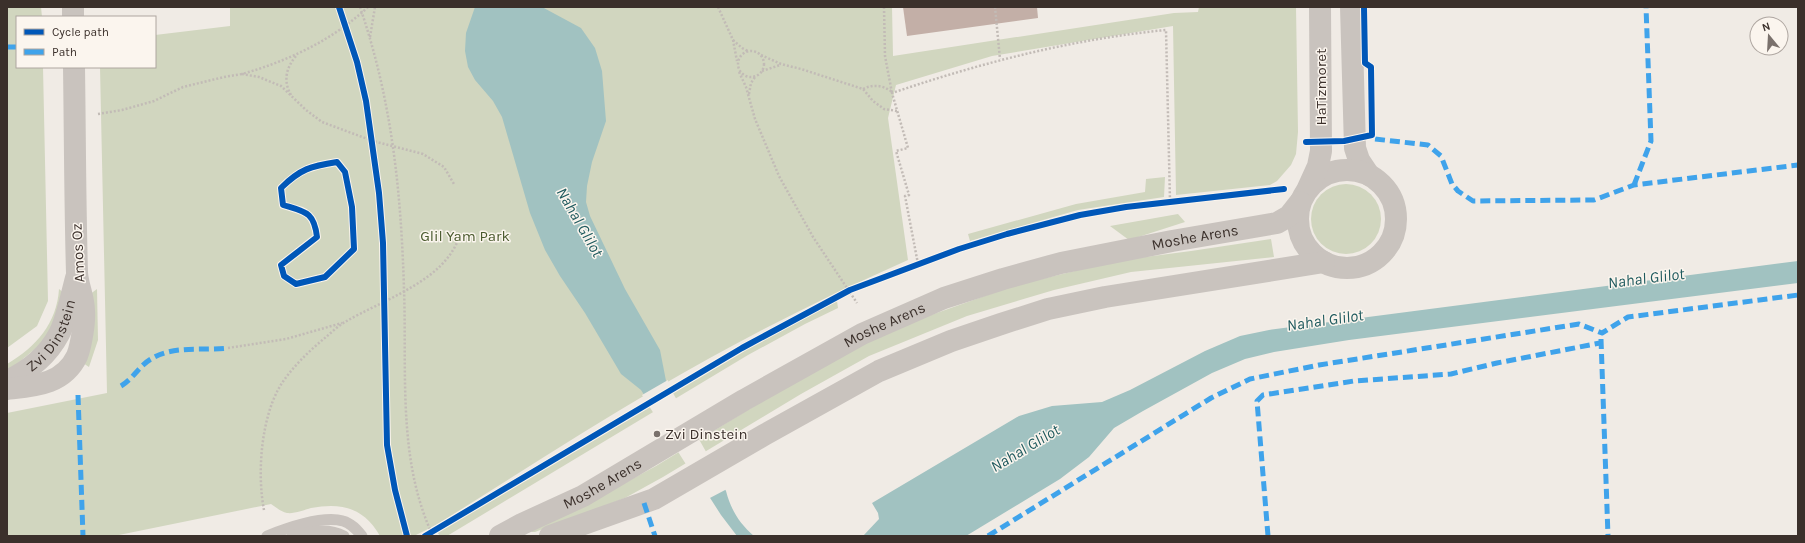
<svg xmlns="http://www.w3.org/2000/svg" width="1805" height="543" font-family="Karla,sans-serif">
<rect width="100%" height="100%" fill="#f0ebe5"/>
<!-- green -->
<g fill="#d1d6bf">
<path d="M 7,7 L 41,7 L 42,17 L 17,17 L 17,67 L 43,67 L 48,301 L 37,326 L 7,348 Z"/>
<path d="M 230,7 L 892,7 L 893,56 L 1174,13 L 1198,12 L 1199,7 L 1296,7 L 1298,132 L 1296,154 L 1291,165 L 1277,181 L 1270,185 L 1176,195 L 1173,26 L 992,56 L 896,85 L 888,118 L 908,260 C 822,298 739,340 657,388 C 583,431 510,479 436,525 L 414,536 L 380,536 C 364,508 342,502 311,508 C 304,510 294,514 287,513 C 281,512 276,507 271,504 L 114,536 L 7,536 L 7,413 L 107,393 L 100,67 L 155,67 L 155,35 L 230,26 Z"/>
<path d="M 1165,177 L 1164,197 L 1078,210 L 970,241 L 968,234 L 1076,204 L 1145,192 L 1146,179 Z"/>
<circle cx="1346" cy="219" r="35"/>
<path d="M 1178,214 L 1185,222 L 1129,240 L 1110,226 Z"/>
<path d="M 1271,239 L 1274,257 L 1131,272 L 1054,290 L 967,316 L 869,356 L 801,394 L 663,477 L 625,498 L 535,532 L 532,532 L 530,530 L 610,491 L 656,466 L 774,394 L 862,345 L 914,321 L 1013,286 L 1087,268 L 1130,259 L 1191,251 Z"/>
<path d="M 59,289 L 65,294 L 52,335 L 7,372 L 7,364 C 36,347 57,323 59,289 Z"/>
<path d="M 97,289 L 98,340 L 89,367 L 83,363 L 89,295 Z"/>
<path d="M 837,301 L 838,308 L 805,324 L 748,355 L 447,536 L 440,536 L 437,532 L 745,350 Z"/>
</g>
<!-- water -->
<g fill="#a1c2c1">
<path d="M 475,7 L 542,7 L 581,28 L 595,48 L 602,71 L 606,121 L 592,162 L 587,186 L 586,202 L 590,216 L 625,289 L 660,350 L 667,386 L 726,491 C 731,510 739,523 754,536 L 737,536 L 721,515 L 641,390 L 621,374 L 585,313 L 560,276 L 545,250 L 530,213 L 502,117 L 493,101 L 475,80 L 468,67 L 465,51 L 466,33 Z"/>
<path d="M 1798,261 L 1798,283 L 1349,340 L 1274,352 L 1245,359 L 1212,373 L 1143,411 L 1114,428 L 1089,457 L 1060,479 L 966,536 L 863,536 L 879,519 L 878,513 L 872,503 L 1019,416 L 1052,406 L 1102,402 L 1130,390 L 1205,351 L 1240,336 L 1269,330 Z"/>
</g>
<!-- pier -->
<path fill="#f0ebe5" d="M 668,380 L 669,386 L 727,489 L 708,499 L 642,395 Z"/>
<!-- building -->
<path fill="#c3afa7" d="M 903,7 L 1037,7 L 1038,18 L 907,36 Z"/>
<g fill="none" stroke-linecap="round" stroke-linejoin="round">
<!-- path -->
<g stroke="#c2bbb6" stroke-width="2.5" stroke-dasharray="2 2" stroke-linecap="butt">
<path d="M 360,7 C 392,101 401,191 404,289 C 407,371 397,460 433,536"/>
<path d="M 368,7 C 333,40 288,61 242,74 L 259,77 L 281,86 L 306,110 L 322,122 L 373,141 L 423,154 L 444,167 L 454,184"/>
<path d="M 718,7 L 733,40 L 737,61"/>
<path d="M 884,7 L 885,56 L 892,93"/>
<path d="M 995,7 L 1000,59"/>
<path d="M 370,37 L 375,7"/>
<path d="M 733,40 L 742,48 L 748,51"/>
<circle cx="751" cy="64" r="13"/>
<path d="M 761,55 L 781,64 L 801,69 L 863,89 L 873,101 L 884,109 L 897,111"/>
<path d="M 762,71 L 780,65"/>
<path d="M 739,72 L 746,87 L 755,119 L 779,176 L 813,237 L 857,303"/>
<path d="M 863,89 C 873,84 883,85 892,92"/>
<path d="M 749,94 L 751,83 L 755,77"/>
<path d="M 291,95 C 283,81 286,68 296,56"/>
<path d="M 98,114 L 122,110 L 154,101 L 183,87 L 224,77 L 242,74"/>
<path d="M 918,264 L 905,196 L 909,195 L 896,151 L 908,148 L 892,93 C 981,63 1072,39 1166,30 L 1170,201"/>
<path d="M 228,348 L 286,339 L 342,323"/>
<path d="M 264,510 C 257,474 261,420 279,388 C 290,369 309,351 326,337 C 332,332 338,326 345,322 C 382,300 445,281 459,237"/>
</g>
<!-- lane -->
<g stroke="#c9c3be" stroke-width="11">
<path d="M 267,536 C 287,528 322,515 343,521 C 351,523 357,530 362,536"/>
<path d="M 292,536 C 309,532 327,527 344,536"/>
</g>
<!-- street -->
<g stroke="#c9c3be" stroke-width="22">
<path d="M 73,7 L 73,17"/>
<path d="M 1351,7 L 1355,148 L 1359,160 L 1369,175"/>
<circle cx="1347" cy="219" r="49"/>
<path d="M 1308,188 L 1318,166 L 1321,151 L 1320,7"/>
<path id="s1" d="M 7,381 C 28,371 48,355 59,334 C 66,322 72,293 76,278"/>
<path d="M 7,389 C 34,386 63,385 77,356 C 81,346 85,322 84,311 C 84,298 78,286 77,273 C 75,204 75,136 74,67"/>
<path id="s2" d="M 500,536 L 522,524 L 583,496 L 744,400 L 862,334 L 944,298 L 1003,279 L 1061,263 L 1172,241 L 1277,223 L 1289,216 L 1300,202"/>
<path d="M 550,536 L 654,499 L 764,435 L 879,371 L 951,341 L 1001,324 L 1048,309 L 1105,297 L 1324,262"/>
</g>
<!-- quiet -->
<g stroke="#3fa3eb" stroke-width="5" stroke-dasharray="10 5" stroke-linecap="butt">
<path d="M 7,47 L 17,47"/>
<path d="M 1375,139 L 1428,145 L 1441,156 L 1452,184 L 1458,191 L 1473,201 L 1594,200 L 1634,185 L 1798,165"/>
<path d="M 1634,185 L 1651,141 L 1646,7"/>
<path d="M 1601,339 L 1608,536"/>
<path d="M 121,386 C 133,379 139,366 151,359 C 173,345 203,351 228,348"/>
<path d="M 78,395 L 83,536"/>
<path d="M 644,503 L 655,536"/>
<path d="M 988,536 L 1211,398 L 1250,379 L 1319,365 L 1579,324 L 1602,333 L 1628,317 L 1798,295"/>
<path d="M 1268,536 L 1257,401 L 1263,395 L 1354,381 L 1451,374 L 1497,363 L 1600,343"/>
</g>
<!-- cycleway casing -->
<g stroke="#fbf5ee" stroke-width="8">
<g id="cycleway">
<path d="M 339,7 L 357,62 L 366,101 L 379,193 L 383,243 L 387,445 L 395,490 L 407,536"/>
<path d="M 1306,142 L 1344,141 L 1372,135 L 1371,67 L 1365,63 L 1364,7"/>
<path d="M 337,162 L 345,172 L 352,207 L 354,249 L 325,277 L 296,284 L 284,276 L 281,265 L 317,237 C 314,212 306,212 283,205 L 281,188 C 300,169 311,166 337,162 Z"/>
<path d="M 425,536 L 742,348 L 850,290 L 959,249 L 1007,234 L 1080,215 L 1126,207 L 1284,189"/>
</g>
</g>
<!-- cycleway -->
<use href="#cycleway" stroke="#0057b8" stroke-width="6"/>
</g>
<!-- markers -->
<circle fill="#7a716c" stroke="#fbf5ee" stroke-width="1.5" cx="657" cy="434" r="4"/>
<g text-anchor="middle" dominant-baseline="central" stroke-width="3" stroke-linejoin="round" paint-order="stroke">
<!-- street labels -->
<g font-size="15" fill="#3b302b" stroke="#fbf5ee">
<text transform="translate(1321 87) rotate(-90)">HaTizmoret</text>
<text stroke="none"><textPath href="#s2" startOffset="763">Moshe Arens</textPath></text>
<text transform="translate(78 253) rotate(-93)">Amos Oz</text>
<text stroke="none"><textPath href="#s2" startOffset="439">Moshe Arens</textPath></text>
<text stroke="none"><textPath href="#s1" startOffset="66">Zvi Dinstein</textPath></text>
<text stroke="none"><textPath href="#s2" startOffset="115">Moshe Arens</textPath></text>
</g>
<!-- park labels -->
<g font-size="15" fill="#4a5a2e" stroke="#fbf5ee">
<text x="465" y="236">Glil Yam Park</text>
</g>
<!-- poi labels -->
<g font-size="15" fill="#3b302b" stroke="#fbf5ee" text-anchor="start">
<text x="665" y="434">Zvi Dinstein</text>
</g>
<!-- water labels -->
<g font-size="16" font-style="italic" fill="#1f5a5e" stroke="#fbf5ee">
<text transform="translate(580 222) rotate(60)">Nahal Glilot</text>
<text transform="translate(1646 278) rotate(-7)">Nahal Glilot</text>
<text transform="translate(1325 320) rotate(-8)">Nahal Glilot</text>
<text transform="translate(1025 448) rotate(-31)">Nahal Glilot</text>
</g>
</g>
<!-- border -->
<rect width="1805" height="543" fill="none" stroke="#3b302b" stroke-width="16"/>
<!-- legend -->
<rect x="16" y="16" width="140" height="52" fill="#fbf5ee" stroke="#aea6a0"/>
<rect x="24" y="29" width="20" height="6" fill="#0057b8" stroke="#aea6a0"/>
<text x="52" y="36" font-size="12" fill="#3b302b">Cycle path</text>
<rect x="24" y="49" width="20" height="6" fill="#3fa3eb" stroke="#aea6a0"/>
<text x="52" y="56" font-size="12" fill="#3b302b">Path</text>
<!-- north arrow -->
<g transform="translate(1769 36) rotate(342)"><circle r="19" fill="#fbf5ee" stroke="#aea6a0"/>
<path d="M0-3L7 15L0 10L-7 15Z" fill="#7a716c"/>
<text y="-6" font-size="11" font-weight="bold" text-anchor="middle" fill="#3b302b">N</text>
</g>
</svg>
